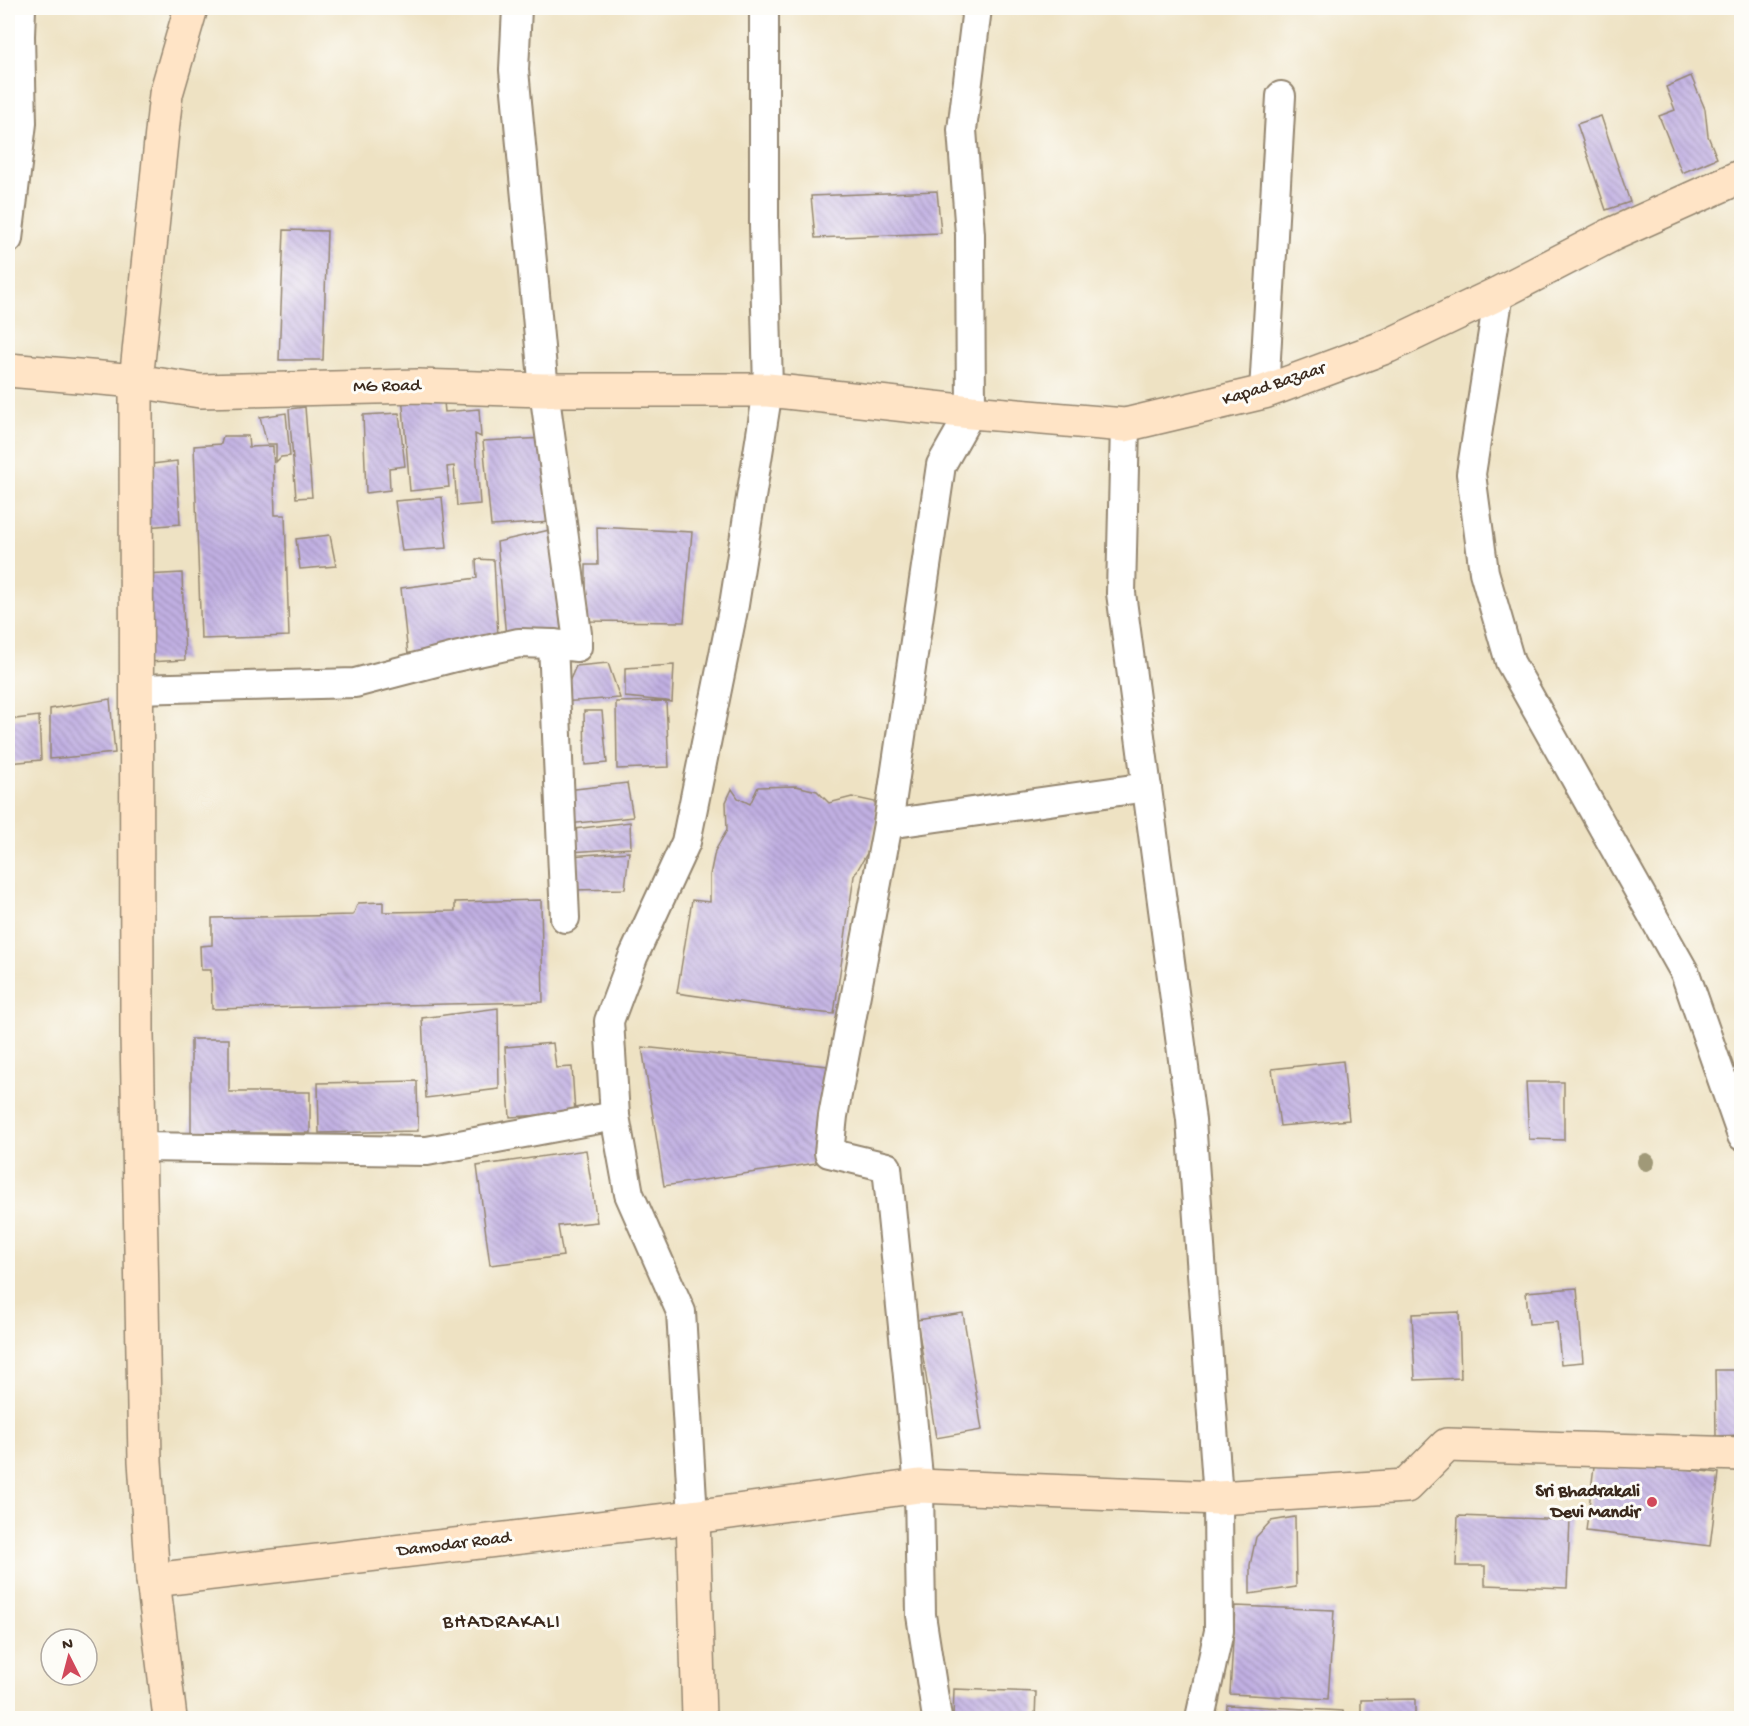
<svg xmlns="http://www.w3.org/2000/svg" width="1749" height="1726" font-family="'Gochi Hand',sans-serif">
<defs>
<pattern id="building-back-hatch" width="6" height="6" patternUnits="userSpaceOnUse" patternTransform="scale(1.5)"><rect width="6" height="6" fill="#c1b0e3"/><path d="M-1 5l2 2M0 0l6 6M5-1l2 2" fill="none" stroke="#9e8fb7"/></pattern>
</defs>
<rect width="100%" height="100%" fill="#fdfcf7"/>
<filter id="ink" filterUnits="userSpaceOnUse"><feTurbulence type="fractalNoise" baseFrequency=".0167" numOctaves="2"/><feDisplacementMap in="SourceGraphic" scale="12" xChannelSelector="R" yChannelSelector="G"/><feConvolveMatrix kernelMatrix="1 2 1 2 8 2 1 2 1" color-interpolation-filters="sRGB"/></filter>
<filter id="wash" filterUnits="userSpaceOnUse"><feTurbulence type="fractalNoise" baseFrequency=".008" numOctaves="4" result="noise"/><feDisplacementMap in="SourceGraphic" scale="24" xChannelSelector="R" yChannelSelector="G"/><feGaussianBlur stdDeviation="1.35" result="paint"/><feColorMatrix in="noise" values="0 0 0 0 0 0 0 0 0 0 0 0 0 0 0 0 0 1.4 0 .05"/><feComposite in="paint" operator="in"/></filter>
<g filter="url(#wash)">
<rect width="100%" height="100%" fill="#eee2c3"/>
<g id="blocks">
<!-- building -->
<g fill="url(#building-back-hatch)">
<path d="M 1691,76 L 1705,109 L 1708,136 L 1717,158 L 1682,173 L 1659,116 L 1675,110 L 1666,87 Z"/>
<path d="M 1601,116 L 1630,202 L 1606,210 L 1577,124 Z"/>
<path d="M 937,191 L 941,233 L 815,238 L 811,196 Z"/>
<path d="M 284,230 L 327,231 L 323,360 L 279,360 Z"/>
<path d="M 443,392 L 445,412 L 479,409 L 481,437 L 475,434 L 480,504 L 457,506 L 454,466 L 447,467 L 449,487 L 410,491 L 402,395 Z"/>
<path d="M 305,407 L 312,497 L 296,498 L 289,409 Z"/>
<path d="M 286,413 L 290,456 L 281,457 L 276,462 L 276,444 L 267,444 L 260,417 Z"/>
<path d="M 399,413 L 405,466 L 389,468 L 390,490 L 366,493 L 363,415 Z"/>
<path d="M 223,436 L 248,436 L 249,447 L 273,446 L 275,515 L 285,515 L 289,636 L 201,639 L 194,446 L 221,444 Z"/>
<path d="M 545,438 L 552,522 L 491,526 L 483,441 Z"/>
<path d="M 177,461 L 180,524 L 147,527 L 144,465 Z"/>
<path d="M 442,497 L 447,548 L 402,551 L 395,501 Z"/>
<path d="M 597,527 L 692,532 L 684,622 L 586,621 L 586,565 L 598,565 Z"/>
<path d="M 554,529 L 561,630 L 506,637 L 497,542 Z"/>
<path d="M 330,535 L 336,566 L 300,569 L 296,539 Z"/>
<path d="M 476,559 L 494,560 L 498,637 L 408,655 L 401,588 L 477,578 Z"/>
<path d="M 182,573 L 185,660 L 148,662 L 145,575 Z"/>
<path d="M 608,663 L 620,698 L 560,702 L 576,666 Z"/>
<path d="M 674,665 L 672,702 L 666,701 L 669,767 L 617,769 L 616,702 L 666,701 L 625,697 L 625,668 Z"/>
<path d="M 110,699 L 115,753 L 50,759 L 50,709 Z"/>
<path d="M 584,711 L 602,711 L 607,763 L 585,765 Z"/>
<path d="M 39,716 L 41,760 L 8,763 L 8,720 Z"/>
<path d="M 627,783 L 633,817 L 568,824 L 567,790 Z"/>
<path d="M 796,786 L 817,791 L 829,803 L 852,797 L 875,802 L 877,818 L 870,848 L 854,876 L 834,1014 L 795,1010 L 677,993 L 692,900 L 710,902 L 710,875 L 715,851 L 727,830 L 726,802 L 732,789 L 738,798 L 750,804 L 758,787 Z"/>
<path d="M 630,822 L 631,848 L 570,852 L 566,830 Z"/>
<path d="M 629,852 L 625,889 L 571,890 L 568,856 Z"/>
<path d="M 541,900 L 543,1002 L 212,1009 L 211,970 L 201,970 L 200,946 L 212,945 L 212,918 L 353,915 L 358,903 L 383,902 L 383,912 L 455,911 L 455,902 Z"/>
<path d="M 498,1008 L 499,1089 L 426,1098 L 422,1018 Z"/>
<path d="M 191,1039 L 229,1039 L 229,1092 L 310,1092 L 310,1133 L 191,1133 Z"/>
<path d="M 553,1043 L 556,1068 L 572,1067 L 575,1113 L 510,1117 L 505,1047 Z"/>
<path d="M 642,1047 L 828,1066 L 816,1163 L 664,1186 Z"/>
<path d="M 1343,1061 L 1349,1120 L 1280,1126 L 1272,1069 Z"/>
<path d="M 417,1081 L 418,1131 L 319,1133 L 318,1083 Z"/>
<path d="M 1526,1082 L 1564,1082 L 1564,1140 L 1529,1139 Z"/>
<path d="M 586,1150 L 597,1222 L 558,1226 L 563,1256 L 490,1265 L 477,1166 Z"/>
<path d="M 1577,1288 L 1583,1362 L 1561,1364 L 1557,1322 L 1529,1324 L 1526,1292 Z"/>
<path d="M 1459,1312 L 1461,1378 L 1415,1380 L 1412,1314 Z"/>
<path d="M 963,1313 L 982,1430 L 936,1438 L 917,1320 Z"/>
<path d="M 1715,1370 L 1742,1370 L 1742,1435 L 1716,1436 Z"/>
<path d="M 1595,1458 L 1719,1473 L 1710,1546 L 1586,1531 Z"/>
<path d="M 1458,1516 L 1570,1520 L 1567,1588 L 1485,1585 L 1485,1566 L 1456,1566 Z"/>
<path d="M 1295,1517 L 1296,1587 L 1250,1594 L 1250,1565 L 1256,1537 L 1271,1521 Z"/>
<path d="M 1235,1606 L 1334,1610 L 1328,1699 L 1230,1694 Z"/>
<path d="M 954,1689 L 1036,1692 L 1035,1718 L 953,1718 Z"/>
<path d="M 1415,1699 L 1415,1718 L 1361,1718 L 1361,1700 Z"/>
<path d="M 1227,1705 L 1343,1711 L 1344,1718 L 1226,1718 Z"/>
</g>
</g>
</g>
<g filter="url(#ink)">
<use href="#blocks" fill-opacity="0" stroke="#948670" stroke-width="1.5"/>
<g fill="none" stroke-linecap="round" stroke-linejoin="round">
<!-- street casing -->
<g stroke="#948670" stroke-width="32">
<g id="street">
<path d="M 8,239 L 22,123 L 20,36 L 21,8"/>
<path d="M 1499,293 L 1471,474 L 1484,572 L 1510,662 L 1685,973 L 1742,1136"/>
<path d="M 1264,392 L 1281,96"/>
<path d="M 1125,425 L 1121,593 L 1191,1120 L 1218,1498 L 1219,1631 L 1200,1718"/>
<path d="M 553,644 L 565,918"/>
<path d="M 136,689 L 355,683 L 455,657 L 519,643 L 553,644 L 577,647 L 577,634 L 544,390 L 514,70 L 517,8"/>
<path d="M 888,824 L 1147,787"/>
<path d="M 139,1147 L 427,1151 L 615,1116"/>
<path d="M 693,1517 L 681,1312 L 629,1194 L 615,1116 L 609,1021 L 633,957 L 686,842 L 734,605 L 768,390 L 764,225 L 764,8"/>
<path d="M 937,1718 L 921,1615 L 919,1486 L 887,1167 L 829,1153 L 833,1116 L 888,824 L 941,465 L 971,412 L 970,234 L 962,130 L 977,8"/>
</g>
</g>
<!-- secondary casing -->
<g stroke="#948670" stroke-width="36">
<g id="secondary">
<path d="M 8,370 L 136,381 L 200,391 L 418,386 L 544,390 L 768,390 L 971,412 L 1125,425 L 1264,392 L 1388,346 L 1499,293 L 1613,234 L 1742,176"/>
<path d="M 693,1517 L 699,1718"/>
<path d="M 153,1580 L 693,1517 L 919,1486 L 1218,1498 L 1406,1486 L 1447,1445 L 1742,1454"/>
<path d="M 170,1718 L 153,1580 L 145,1461 L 137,1034 L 136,381 L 166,94 L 191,8"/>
</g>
</g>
<!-- street -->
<use href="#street" stroke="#fff" stroke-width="28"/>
<!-- secondary -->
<use href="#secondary" stroke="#ffe4c6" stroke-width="33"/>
</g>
<!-- trees -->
<circle fill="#a09978" cx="1646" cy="1162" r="9"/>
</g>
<!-- markers -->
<circle fill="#d1495b" stroke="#fdfcf7" stroke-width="2" cx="1652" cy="1502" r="6"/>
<g text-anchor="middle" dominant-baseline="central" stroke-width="6" stroke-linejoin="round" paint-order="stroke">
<!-- street labels -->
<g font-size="18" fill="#3b2a1e" stroke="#fdfcf7">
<text transform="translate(1274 385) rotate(-18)">Kapad Bazaar</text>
<text transform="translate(387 387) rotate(-1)">MG Road</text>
<text transform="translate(454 1545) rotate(-7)">Damodar Road</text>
</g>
<!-- poi labels -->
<g font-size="18" font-weight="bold" fill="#3b2a1e" stroke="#fdfcf7" text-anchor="end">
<text x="1640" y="1492">Sri Bhadrakali<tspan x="1640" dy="21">Devi Mandir</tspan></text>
</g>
<!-- neighbourhood labels -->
<g font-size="20" letter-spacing="1.5" fill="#3b2a1e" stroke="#fdfcf7">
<text x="502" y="1623">BHADRAKALI</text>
</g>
</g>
<!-- margin -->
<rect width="1749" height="1726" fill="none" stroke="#fdfcf7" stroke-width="30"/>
<!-- north arrow -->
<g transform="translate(69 1657) rotate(354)"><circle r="28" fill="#fdfcf7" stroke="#afa8a0" stroke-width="1.5"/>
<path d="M0-4.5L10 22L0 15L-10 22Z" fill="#d1495b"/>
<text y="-9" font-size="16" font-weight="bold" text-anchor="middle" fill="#3b2a1e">N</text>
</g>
</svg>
